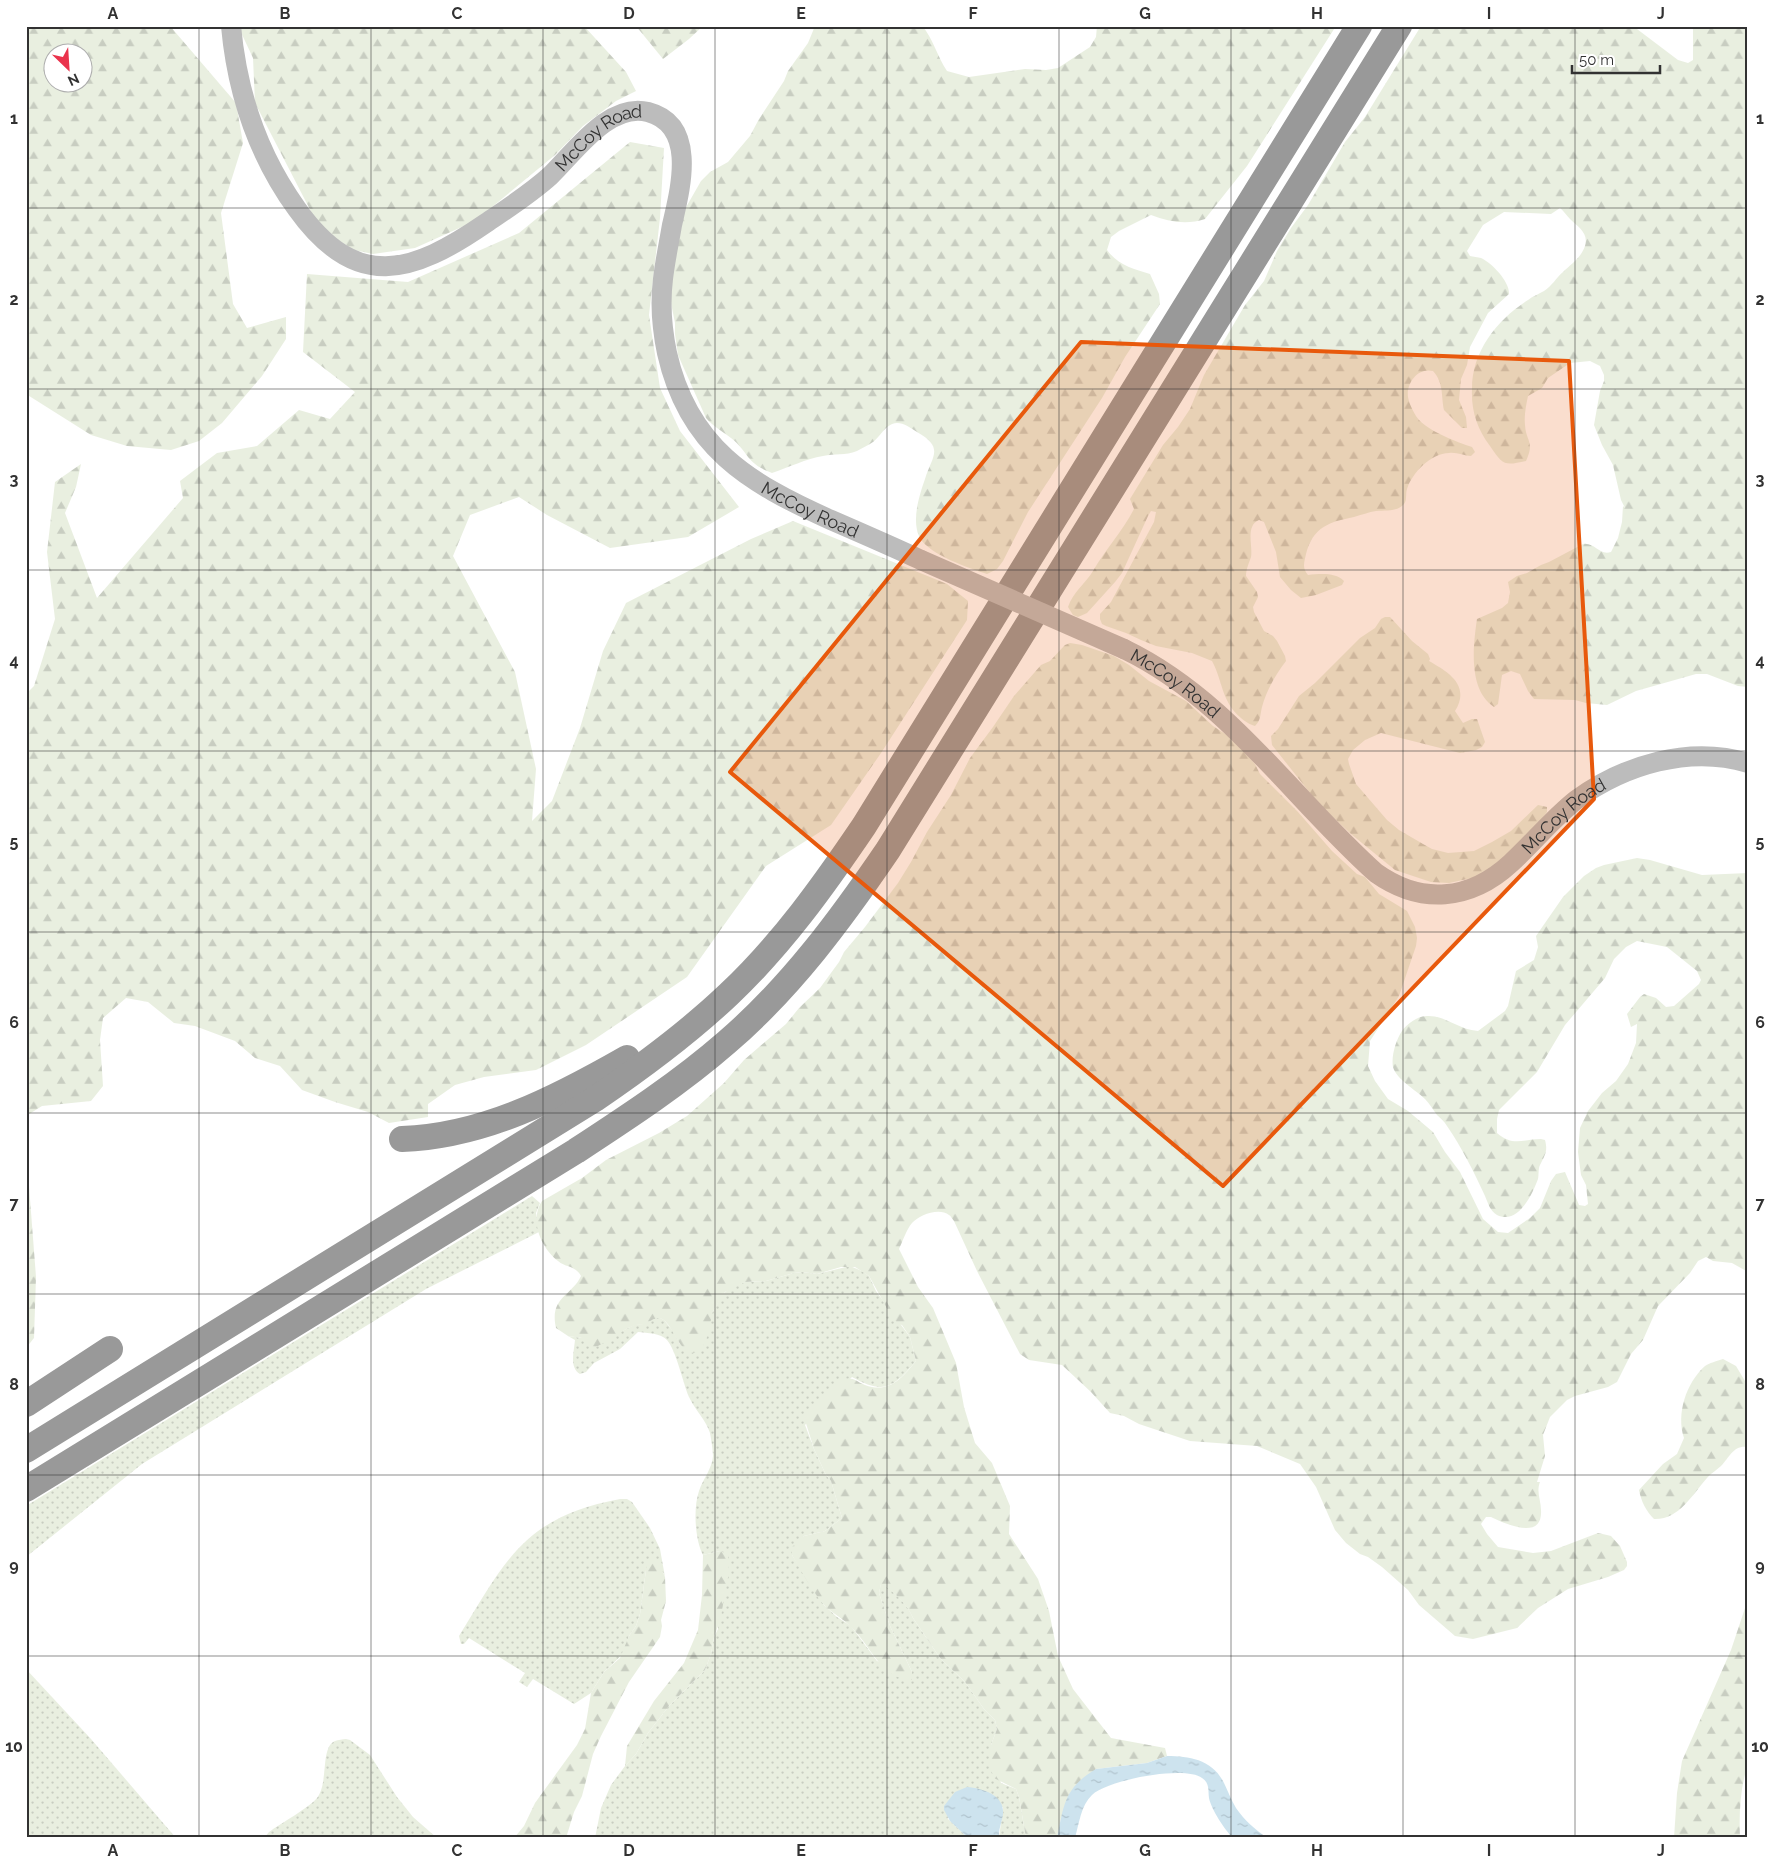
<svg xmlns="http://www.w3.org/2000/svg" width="1774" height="1864" font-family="Raleway,sans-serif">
<defs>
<pattern id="grass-dots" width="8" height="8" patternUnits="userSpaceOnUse" patternTransform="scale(1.25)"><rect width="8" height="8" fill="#e9efe0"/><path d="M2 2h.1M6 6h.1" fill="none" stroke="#c8cdc1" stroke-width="1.8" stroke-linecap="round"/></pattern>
<pattern id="forest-firs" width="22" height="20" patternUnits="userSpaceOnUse" patternTransform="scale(1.25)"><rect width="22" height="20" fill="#e9efe0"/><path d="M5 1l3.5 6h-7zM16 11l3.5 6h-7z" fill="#c8cdc1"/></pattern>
<pattern id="water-ripples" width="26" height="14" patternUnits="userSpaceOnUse" patternTransform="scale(1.25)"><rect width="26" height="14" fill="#cde3ee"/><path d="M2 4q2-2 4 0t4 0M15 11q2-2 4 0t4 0" fill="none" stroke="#b0c3cd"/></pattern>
</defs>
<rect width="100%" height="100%" fill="#fff"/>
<!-- grass -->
<g fill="url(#grass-dots)">
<path d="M 532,1196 L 540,1203 L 536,1213 L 539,1232 L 426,1289 L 142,1464 L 26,1557 L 26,1506 Z"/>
<path d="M 850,1266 L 862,1271 L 869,1276 L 876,1291 L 910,1337 L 916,1361 C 893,1388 884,1395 852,1377 L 805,1425 L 814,1449 L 826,1475 L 831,1481 L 842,1518 L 825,1531 L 804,1536 L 792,1555 L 824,1605 L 837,1617 L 851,1626 L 877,1661 L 912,1672 L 890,1626 L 879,1593 L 881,1583 C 894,1591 907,1603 913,1618 L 940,1658 L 965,1682 L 984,1709 L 995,1720 L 997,1729 L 991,1745 L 1001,1783 L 1016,1789 L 1019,1797 L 1026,1838 L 999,1838 L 1003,1807 L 947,1818 L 968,1838 L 595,1838 L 601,1808 L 611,1785 L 625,1766 L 636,1754 L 648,1733 L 669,1706 L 705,1670 L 711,1654 L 714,1637 L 718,1629 L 720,1551 L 703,1555 C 695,1540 693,1508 699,1491 C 703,1479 712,1469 713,1456 C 713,1451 711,1438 710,1433 C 706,1420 695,1410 689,1397 C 683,1383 676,1350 667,1340 C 661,1333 647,1333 638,1332 L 620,1349 L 594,1363 L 586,1372 L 580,1374 C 569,1367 574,1352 575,1340 L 568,1336 L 582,1338 L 622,1331 L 634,1325 L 643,1324 L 656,1318 L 660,1318 L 664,1320 L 673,1331 L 680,1344 L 713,1311 L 722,1295 L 730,1288 L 745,1282 L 766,1281 L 794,1273 L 802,1272 L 817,1274 Z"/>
<path d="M 620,1499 L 627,1499 L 632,1502 L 650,1528 L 660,1549 L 665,1577 L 663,1572 L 646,1570 L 640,1614 L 636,1626 L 629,1636 L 623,1654 L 604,1672 L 591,1693 L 574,1704 L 533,1679 L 527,1687 L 519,1682 L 525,1673 L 469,1638 L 464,1644 L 461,1644 L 459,1636 C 506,1560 524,1517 620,1499 Z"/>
<path d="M 26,1669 L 91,1739 L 176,1838 L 26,1838 Z"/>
<path d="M 346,1739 L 350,1740 L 370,1755 L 397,1797 L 413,1817 L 437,1838 L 264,1838 L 269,1832 C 280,1824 310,1807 317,1798 C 329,1783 320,1747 335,1741 C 338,1740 343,1739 346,1739 Z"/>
</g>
<!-- forest -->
<g fill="url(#forest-firs)" fill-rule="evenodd">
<path d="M 26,26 L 170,26 L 236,103 L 243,143 L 221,213 L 233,304 L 247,328 L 286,317 L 286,339 L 262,376 L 222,423 L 199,441 L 171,450 L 127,446 L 91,435 L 26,394 ZM 52,52 L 82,52 L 82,82 L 52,82 Z"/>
<path d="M 238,26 L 584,26 L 626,72 L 636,91 L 616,101 L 583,126 L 555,155 L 475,221 L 415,248 L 373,254 L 354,250 L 320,229 L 255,103 L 253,58 Z"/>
<path d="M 636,26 L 703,26 L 689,39 L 663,59 Z"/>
<path d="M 815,26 L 922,26 C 932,36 938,58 947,71 L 969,77 L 1025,69 L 1046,70 L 1058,68 L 1090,47 L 1096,37 L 1097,26 L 1336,26 L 1247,166 L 1205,219 C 1187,225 1169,222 1151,215 L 1119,231 L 1111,237 L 1107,250 C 1118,265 1133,269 1150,274 L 1159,294 L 1160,304 L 1125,357 L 1102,398 L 1028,512 L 1003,561 L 997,569 L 987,574 C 969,568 930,555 920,538 C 911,522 919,496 925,479 C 932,456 945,448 917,432 C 911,428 904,423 897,423 C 885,424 882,435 873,442 C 869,445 862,448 857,451 C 845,456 835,453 823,456 C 806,459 789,467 772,473 C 745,463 749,452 731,438 C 722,431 714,427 706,418 L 678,355 L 675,334 L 675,323 L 670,298 L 677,223 L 701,181 L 710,172 L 728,162 L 750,136 L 759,119 L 784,81 L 788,71 L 808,43 Z"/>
<path d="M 1421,26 L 1633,26 L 1678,60 L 1688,63 L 1693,60 L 1693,26 L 1748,26 L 1748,687 L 1738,686 L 1707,674 L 1696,674 L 1636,691 L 1607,705 L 1586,703 L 1575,700 L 1534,699 L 1528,691 L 1520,674 L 1511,671 L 1502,675 L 1498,704 L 1494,707 C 1468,690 1473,646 1477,619 L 1502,608 L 1508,603 L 1510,592 L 1508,582 L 1517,576 L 1527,573 L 1541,565 L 1549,562 L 1583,544 C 1595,542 1599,556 1611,552 L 1618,538 L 1622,522 L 1623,506 L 1625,508 L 1621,500 L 1613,465 L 1602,445 L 1594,425 L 1600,391 L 1604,381 L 1604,375 L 1600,366 L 1590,361 L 1570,363 L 1548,378 L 1542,388 L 1528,396 C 1526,405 1524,416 1525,425 C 1526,442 1535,441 1526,461 C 1504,466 1503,465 1490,446 C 1477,429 1471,410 1472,389 C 1472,351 1497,320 1528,300 C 1533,296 1539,294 1544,291 C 1552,286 1556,278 1563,272 C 1571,264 1581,258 1585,246 C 1589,233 1578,227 1570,219 C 1566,215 1564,211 1560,208 L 1551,214 L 1504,212 L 1483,225 L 1467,251 L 1470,256 C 1473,257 1478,257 1481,258 C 1492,263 1510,282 1509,294 L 1488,313 L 1470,347 L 1467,365 L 1461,379 L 1459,400 L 1466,417 L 1467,428 L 1462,428 L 1444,410 C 1441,396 1444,383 1433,371 C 1418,367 1406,383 1408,397 C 1409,404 1415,416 1420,421 C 1431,432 1457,442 1472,447 L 1475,452 L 1471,456 C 1464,456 1457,452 1449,453 C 1431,453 1412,473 1407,489 C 1405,495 1408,502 1402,506 C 1394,512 1385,510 1376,511 C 1369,512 1361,515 1354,517 C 1329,522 1313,527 1306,554 C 1304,563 1302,568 1308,575 C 1320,574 1335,572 1344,581 L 1342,585 L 1316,595 L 1301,598 L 1291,590 L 1280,577 L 1276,552 L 1264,522 L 1259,520 C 1245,526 1253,545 1251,557 C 1249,563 1246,569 1246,576 L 1257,592 L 1258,597 L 1253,607 L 1254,612 L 1264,631 L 1273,636 L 1277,641 L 1285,656 L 1286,661 C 1276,674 1266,691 1262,707 C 1260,715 1261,720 1255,726 C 1249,724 1246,722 1241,718 C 1221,701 1223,681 1212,661 L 1192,653 L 1156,646 L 1141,640 L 1126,633 L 1106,626 L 1102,624 L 1100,619 L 1100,614 L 1111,602 L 1154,522 L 1156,512 L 1151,511 L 1148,516 L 1122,573 L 1115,582 L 1087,613 L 1078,617 L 1073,615 L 1068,607 C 1073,592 1085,584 1093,571 C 1105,550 1122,532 1134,509 L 1130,499 L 1163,445 L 1178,427 L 1190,409 L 1204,375 L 1245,305 L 1264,281 L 1277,251 L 1291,228 L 1308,205 L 1345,142 L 1365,117 Z"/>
<path d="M 630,142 L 664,148 L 660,218 L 649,315 L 660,388 L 680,431 L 739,507 L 688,537 L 610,548 L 547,515 L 519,497 L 470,515 L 453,556 L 515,672 L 536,769 L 532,821 L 552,801 L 580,728 L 603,651 L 626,603 L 751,539 L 793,521 L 947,584 L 968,601 L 967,620 L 881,753 L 831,825 L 766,866 L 687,977 L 586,1045 L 536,1070 L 484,1077 L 455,1085 L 428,1104 L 428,1117 L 389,1123 L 368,1112 L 335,1102 L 302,1090 L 280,1066 L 255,1058 L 235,1041 L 195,1026 L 174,1023 L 148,1002 L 126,998 L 103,1018 L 100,1040 L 103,1086 L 91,1101 L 42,1106 L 26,1116 L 26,694 L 34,686 L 55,619 L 47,552 L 55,482 L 81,464 L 76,487 L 65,513 L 97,598 L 183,498 L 180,481 L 217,453 L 257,446 L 299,410 L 330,419 L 355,392 L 303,352 L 307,274 L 408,282 L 519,233 Z"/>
<path d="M 1385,617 L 1390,617 L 1412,641 L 1428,654 L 1430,659 L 1429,661 C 1448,672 1471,685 1455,711 L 1463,723 L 1472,719 L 1477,719 L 1485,742 L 1482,747 L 1476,750 L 1460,753 L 1381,733 L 1365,740 L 1353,750 L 1348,759 L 1349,764 L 1356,784 L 1387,820 L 1399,830 L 1423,844 L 1432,849 L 1448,853 L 1474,851 L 1492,842 L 1511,831 L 1538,805 L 1547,807 L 1547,812 L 1541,820 L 1507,856 L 1481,876 L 1449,883 L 1431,882 L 1395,870 L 1351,834 L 1318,803 L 1272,745 L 1271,736 L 1278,729 L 1299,696 L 1315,683 L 1360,638 L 1375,628 L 1381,619 Z"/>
<path d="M 1070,643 L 1082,645 L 1114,656 L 1129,665 L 1149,681 L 1186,701 L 1213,726 L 1233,739 L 1255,764 L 1260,774 L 1298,812 L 1332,851 L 1357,874 L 1365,877 L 1379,894 L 1407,911 L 1415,927 L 1417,938 L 1416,946 L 1399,996 L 1370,1041 L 1368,1066 L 1375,1081 L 1388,1099 L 1408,1111 L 1433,1132 L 1445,1152 L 1460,1172 L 1483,1219 L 1498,1232 L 1508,1233 L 1530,1218 L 1540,1208 L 1551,1181 L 1556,1174 L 1565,1172 L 1579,1205 L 1585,1206 L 1588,1204 L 1586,1185 L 1581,1175 L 1578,1152 L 1580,1128 L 1588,1111 L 1602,1093 L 1616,1081 L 1628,1064 L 1636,1043 L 1637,1024 L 1631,1027 L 1627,1014 L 1640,997 L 1644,994 L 1656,998 L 1666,1007 L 1674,1006 L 1699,984 L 1701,980 L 1697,971 L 1667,947 L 1637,941 L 1626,947 L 1614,959 L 1605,978 L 1565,1025 L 1537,1072 L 1499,1110 L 1497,1119 L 1497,1133 C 1513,1147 1523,1139 1541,1139 L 1545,1140 C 1548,1151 1545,1155 1540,1165 C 1538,1169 1539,1175 1538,1179 C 1532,1195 1518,1225 1497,1215 C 1490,1211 1488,1203 1485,1196 C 1474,1172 1462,1148 1447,1126 C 1444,1121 1440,1118 1437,1115 C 1433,1110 1430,1104 1425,1099 C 1417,1091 1396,1079 1393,1067 C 1391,1056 1396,1040 1402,1031 C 1407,1024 1417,1016 1427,1016 C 1445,1015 1459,1030 1478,1031 L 1505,1011 L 1508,1006 L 1516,971 L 1534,960 L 1538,947 L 1536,936 L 1563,897 L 1584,876 L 1596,868 L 1604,865 L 1637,858 L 1650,860 L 1702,875 L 1748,873 L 1748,1272 L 1732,1263 L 1713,1261 L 1706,1257 L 1698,1261 L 1690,1273 L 1658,1306 L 1643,1340 L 1631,1354 L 1617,1382 L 1608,1387 L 1575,1396 L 1567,1400 L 1550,1417 L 1543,1435 L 1545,1456 L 1537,1482 L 1540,1482 C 1536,1492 1541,1500 1541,1510 C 1543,1542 1504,1523 1491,1517 L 1486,1517 L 1481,1524 L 1487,1534 L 1498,1547 L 1533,1553 L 1551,1551 L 1598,1533 L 1607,1535 L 1611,1536 L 1620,1546 L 1627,1562 L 1627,1566 L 1624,1570 L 1608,1577 L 1568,1589 L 1538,1608 L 1517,1628 L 1473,1639 L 1455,1636 L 1419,1605 L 1408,1590 L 1382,1567 L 1368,1557 L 1360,1554 L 1346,1543 L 1335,1530 L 1316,1487 L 1300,1464 L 1257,1446 L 1190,1441 L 1139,1424 L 1124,1416 L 1110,1413 L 1091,1392 L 1062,1365 L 1029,1360 L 1020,1354 L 977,1271 L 954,1221 C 952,1219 951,1216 949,1215 C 939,1207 919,1215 912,1223 C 906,1230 903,1241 899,1249 L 918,1287 L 933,1308 L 956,1363 L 964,1407 L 975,1443 L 992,1463 L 1010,1506 L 1009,1534 L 1038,1579 L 1049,1611 L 1058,1656 L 1073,1689 L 1111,1738 L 1165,1748 L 1167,1756 L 1147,1763 L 1096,1769 L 1061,1818 L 1057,1838 L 1026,1838 L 1019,1797 L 1016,1789 L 994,1778 L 991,1770 L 991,1745 L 997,1729 L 995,1720 L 984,1709 L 965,1682 L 940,1658 L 913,1618 C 907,1604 894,1591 881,1584 L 879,1593 L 890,1626 L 912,1672 L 912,1680 C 880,1679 871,1645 850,1626 C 843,1619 834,1614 826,1607 C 814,1594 801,1571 792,1555 L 792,1547 L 804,1536 L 825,1531 L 842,1518 L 831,1481 L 826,1475 L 814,1449 L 804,1417 L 843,1379 C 855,1377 855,1381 865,1385 C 889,1394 902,1378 916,1361 L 910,1337 L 902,1325 L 898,1324 L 889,1312 L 869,1276 L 855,1267 L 841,1267 L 817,1274 L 802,1272 L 794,1273 L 766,1281 L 745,1282 L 725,1292 L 713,1311 L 707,1337 L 700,1352 C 678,1360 674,1320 659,1318 C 654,1318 649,1322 645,1324 C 641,1325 637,1324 633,1326 C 620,1331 609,1341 596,1347 L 586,1346 L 582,1338 L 568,1336 L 556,1328 C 549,1297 572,1296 581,1276 C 575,1265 566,1268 558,1261 C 541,1248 529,1220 542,1201 L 582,1178 L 606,1160 L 659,1133 L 687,1116 L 724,1083 L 744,1060 L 786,1024 L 799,1008 L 820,988 L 839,962 L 844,952 L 865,927 L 898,883 L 911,862 L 927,832 L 951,795 L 970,758 L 993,727 L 1014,696 L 1041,665 L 1050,661 L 1065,645 Z"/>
<path d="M 26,1147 L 36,1277 L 34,1338 L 26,1348 Z"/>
<path d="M 1723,1359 L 1736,1366 L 1748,1386 L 1748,1447 C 1733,1445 1730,1457 1721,1466 C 1717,1470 1711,1473 1707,1478 C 1692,1495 1679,1520 1654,1519 C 1646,1511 1641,1501 1639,1490 L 1663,1464 L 1677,1454 L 1684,1438 C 1676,1414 1686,1383 1705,1366 C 1709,1363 1717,1361 1723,1359 Z"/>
<path d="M 720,1551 L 728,1554 L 729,1572 L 720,1621 L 714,1637 L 711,1654 L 705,1670 L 669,1706 L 648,1733 L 636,1754 L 625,1766 L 627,1746 L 654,1701 L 684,1663 L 698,1630 L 702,1595 L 703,1555 Z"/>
<path d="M 653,1560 L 658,1561 L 665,1577 L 666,1601 L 661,1620 L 662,1626 L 660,1637 L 629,1682 L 601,1736 L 593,1754 L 582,1796 L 574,1812 L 566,1838 L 514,1838 L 524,1826 L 535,1803 L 577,1745 L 585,1729 L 591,1693 L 604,1672 L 620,1658 L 629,1636 L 636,1626 L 640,1614 L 646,1570 L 647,1563 Z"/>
<path d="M 1748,1599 L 1748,1764 C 1740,1788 1739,1813 1740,1838 L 1674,1838 L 1677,1793 L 1682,1761 L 1731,1650 Z"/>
</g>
<!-- water -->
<g fill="url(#water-ripples)">
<path d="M 1167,1756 C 1190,1756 1213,1760 1224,1783 C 1228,1791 1231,1800 1236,1808 C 1244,1820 1255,1829 1267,1838 L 1233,1838 C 1225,1830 1211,1809 1209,1798 C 1208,1791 1210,1783 1202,1778 C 1185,1765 1107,1780 1092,1795 C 1081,1805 1079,1824 1075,1838 L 1057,1838 C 1064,1805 1064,1788 1096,1769 L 1147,1763 Z"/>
<path d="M 967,1787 C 982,1788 1005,1795 1003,1814 C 1002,1822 998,1830 999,1838 L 968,1838 L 950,1821 L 944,1810 L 944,1806 L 955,1792 Z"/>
</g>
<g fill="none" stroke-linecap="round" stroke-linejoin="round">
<!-- secondary -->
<g stroke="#bcbcbc" stroke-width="20">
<path id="s1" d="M 231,26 C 237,92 258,155 297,209 C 356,292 412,274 486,223 C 508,208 530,194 550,176 C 575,152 609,102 648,112 C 698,125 680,190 672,225 C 669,243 665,261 663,279 C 660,303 662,329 667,353 C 688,447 748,483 831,520 C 861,533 891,546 921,560"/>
<path id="s2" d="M 1124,649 C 1228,699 1292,798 1376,873 C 1421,905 1470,901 1511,863 C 1533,843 1552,819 1576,800 C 1624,765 1689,745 1748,763"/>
</g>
<!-- highway -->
<g stroke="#999" stroke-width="26">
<path d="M 402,1139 C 484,1136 557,1098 627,1058"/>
<path d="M 26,1404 L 110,1349"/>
<path d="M 26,1450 L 595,1099 C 642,1067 688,1033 729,994 C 782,944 824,885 864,826 L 1359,26"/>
<path d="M 26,1489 L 576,1151 C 628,1117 680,1083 727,1042 C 791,987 841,919 888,850 L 1399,26"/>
</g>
<!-- secondary-bridge -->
<path stroke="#bcbcbc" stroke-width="20" d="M 921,560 L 1124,649"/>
</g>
<!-- marked area -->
<path fill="#e8590c" fill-opacity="0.2" stroke="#e8590c" stroke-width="4" stroke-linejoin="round" d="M 1081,342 L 1569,361 L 1594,799 L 1223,1186 L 730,772 Z"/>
<!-- grid -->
<path fill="none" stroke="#323232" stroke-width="1" stroke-opacity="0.55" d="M 199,26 L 199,1838M 371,26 L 371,1838M 543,26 L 543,1838M 715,26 L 715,1838M 887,26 L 887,1838M 1059,26 L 1059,1838M 1231,26 L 1231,1838M 1403,26 L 1403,1838M 1575,26 L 1575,1838M 26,208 L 1748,208M 26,389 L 1748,389M 26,570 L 1748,570M 26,751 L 1748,751M 26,932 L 1748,932M 26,1113 L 1748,1113M 26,1294 L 1748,1294M 26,1475 L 1748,1475M 26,1656 L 1748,1656"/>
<g text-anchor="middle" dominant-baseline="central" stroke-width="5" stroke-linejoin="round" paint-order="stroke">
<!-- street labels -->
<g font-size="18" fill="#323232" stroke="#fff">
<text stroke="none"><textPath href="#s1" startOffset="561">McCoy Road</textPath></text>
<text stroke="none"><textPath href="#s1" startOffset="1100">McCoy Road</textPath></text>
<text stroke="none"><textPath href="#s2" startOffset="62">McCoy Road</textPath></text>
<text stroke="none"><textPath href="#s2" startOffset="558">McCoy Road</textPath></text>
</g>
</g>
<!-- border -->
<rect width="1774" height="1864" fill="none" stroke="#ffffff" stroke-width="55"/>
<!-- north arrow -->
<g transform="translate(68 68) rotate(155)"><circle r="24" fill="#ffffff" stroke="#adadad"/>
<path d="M0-4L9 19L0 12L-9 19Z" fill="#ea334c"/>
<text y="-8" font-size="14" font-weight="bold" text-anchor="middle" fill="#323232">N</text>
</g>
<!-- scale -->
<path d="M1572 65v8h88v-8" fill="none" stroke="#323232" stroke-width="2.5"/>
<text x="1579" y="65" font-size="15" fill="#323232" stroke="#ffffff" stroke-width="4" paint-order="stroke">50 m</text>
<rect x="28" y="28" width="1718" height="1808" fill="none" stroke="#323232" stroke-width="2"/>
<g font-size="16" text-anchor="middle" font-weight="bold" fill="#323232">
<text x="113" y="19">A</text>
<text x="285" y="19">B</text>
<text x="457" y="19">C</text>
<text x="629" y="19">D</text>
<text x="801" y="19">E</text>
<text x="973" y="19">F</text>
<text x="1145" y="19">G</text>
<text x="1317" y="19">H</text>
<text x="1489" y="19">I</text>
<text x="1661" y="19">J</text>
<text x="14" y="124">1</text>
<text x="1760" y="124">1</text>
<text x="14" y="305">2</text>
<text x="1760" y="305">2</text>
<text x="14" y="485">3</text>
<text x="1760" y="485">3</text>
<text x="14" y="666">4</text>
<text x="1760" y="666">4</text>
<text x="14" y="847">5</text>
<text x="1760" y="847">5</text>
<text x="14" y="1028">6</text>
<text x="1760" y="1028">6</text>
<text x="14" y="1209">7</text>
<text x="1760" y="1209">7</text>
<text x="14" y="1390">8</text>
<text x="1760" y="1390">8</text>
<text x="14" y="1571">9</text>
<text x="1760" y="1571">9</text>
<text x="14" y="1752">10</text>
<text x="1760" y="1752">10</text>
<text x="113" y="1856">A</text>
<text x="285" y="1856">B</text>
<text x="457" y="1856">C</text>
<text x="629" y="1856">D</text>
<text x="801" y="1856">E</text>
<text x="973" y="1856">F</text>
<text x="1145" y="1856">G</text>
<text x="1317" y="1856">H</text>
<text x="1489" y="1856">I</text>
<text x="1661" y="1856">J</text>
</g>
</svg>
